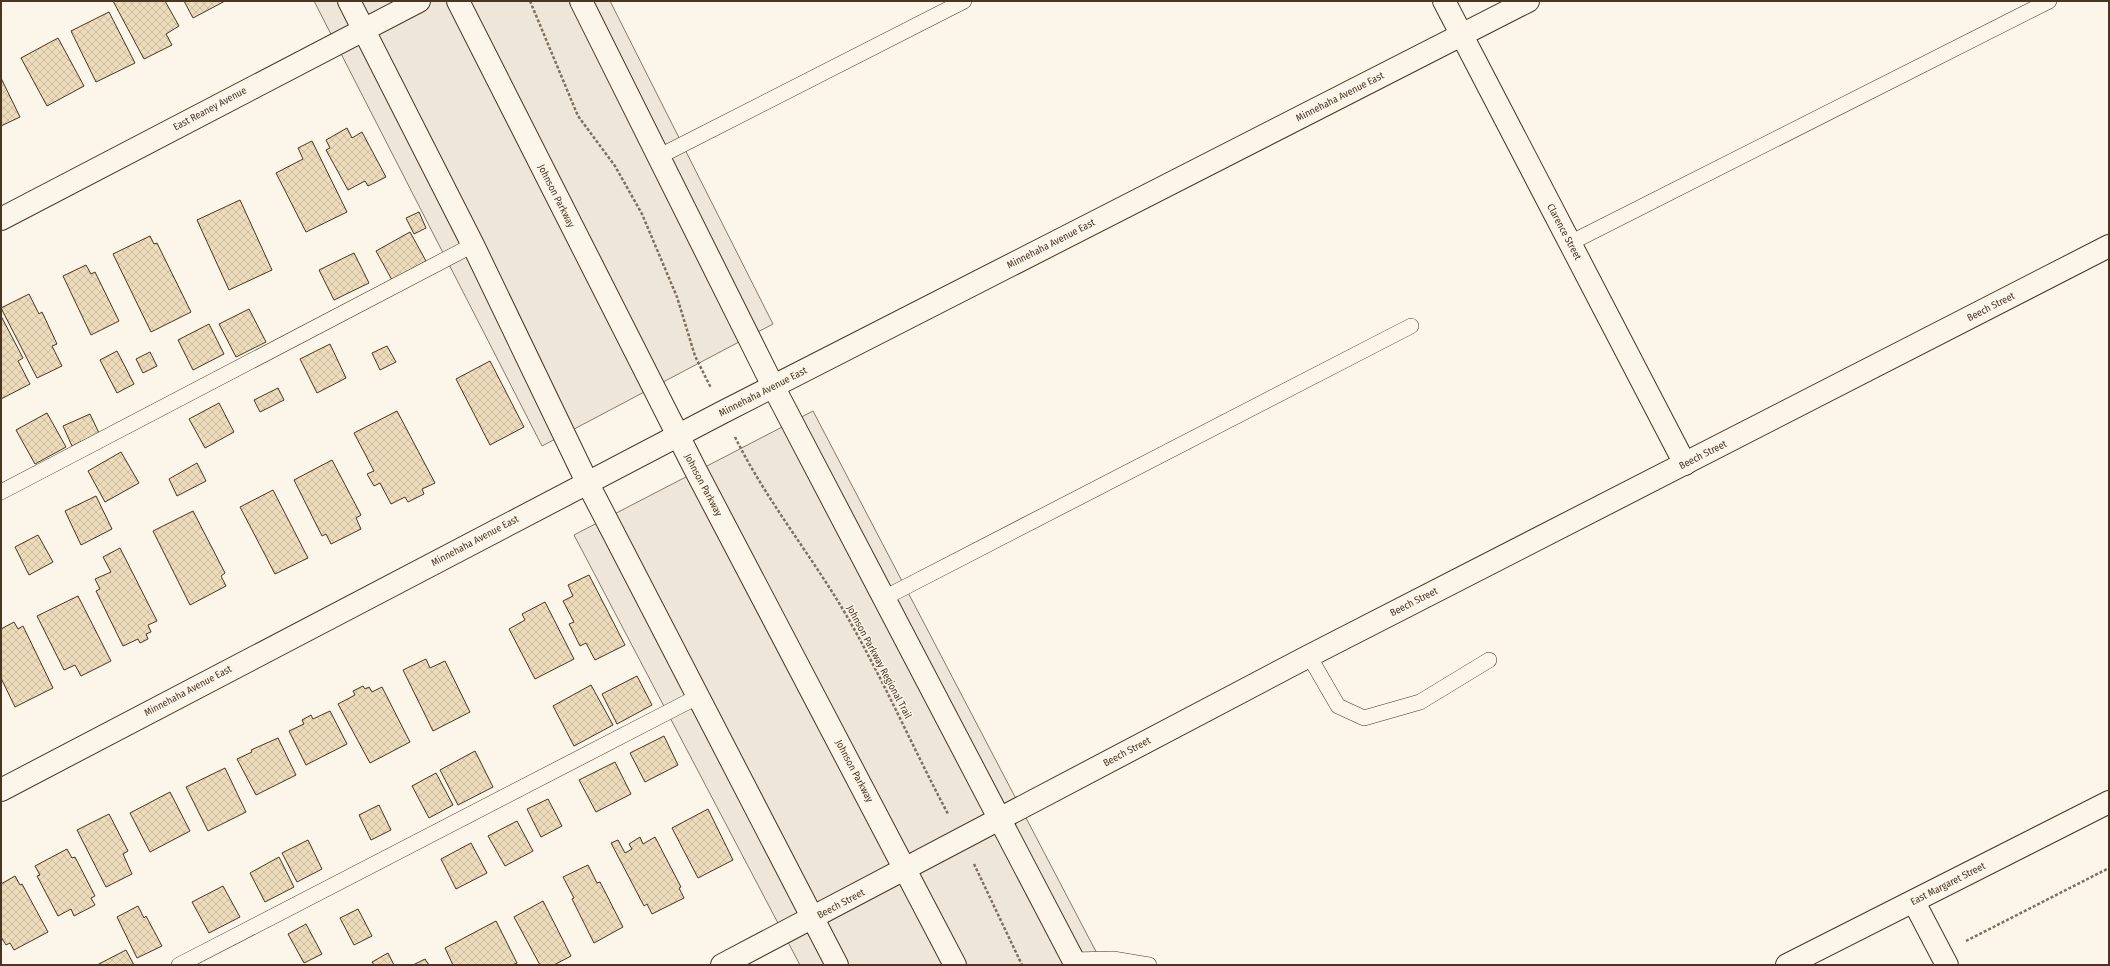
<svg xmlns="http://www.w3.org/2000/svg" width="2110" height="966" font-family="'Fira Sans Condensed',sans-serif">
<defs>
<pattern id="building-cross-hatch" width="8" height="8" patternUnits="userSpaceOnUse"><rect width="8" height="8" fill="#ecdcbc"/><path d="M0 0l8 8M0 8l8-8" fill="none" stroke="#ccbda1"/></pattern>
</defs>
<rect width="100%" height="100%" fill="#fbf6e9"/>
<!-- green -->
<g fill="#ede6d9" stroke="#887966">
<path d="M 314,1 L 610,1 L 773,324 L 542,446 Z"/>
<path d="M 813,411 L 1103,965 L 800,965 L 574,535 Z"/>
</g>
<!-- building -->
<g fill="url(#building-cross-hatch)" stroke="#4a3520">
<path d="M 113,1 L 165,1 L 179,26 L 166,34 L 172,45 L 144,59 Z"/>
<path d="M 184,1 L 225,1 L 193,18 Z"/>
<path d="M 109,12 L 135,63 L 96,82 L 71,31 Z"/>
<path d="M 58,38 L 84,86 L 47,106 L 21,58 Z"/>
<path d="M 1,78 L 20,117 L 1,126 Z"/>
<path d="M 347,128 L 352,138 L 362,132 L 386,177 L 368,186 L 365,181 L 348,190 L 326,150 L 330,148 L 326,140 Z"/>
<path d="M 312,141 L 347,212 L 306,232 L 276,173 L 303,159 L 298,148 Z"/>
<path d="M 240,200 L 272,270 L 229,290 L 197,220 Z"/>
<path d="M 419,212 L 426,228 L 414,234 L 406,218 Z"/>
<path d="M 410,232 L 426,261 L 392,280 L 376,251 Z"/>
<path d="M 150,236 L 154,244 L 157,243 L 191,312 L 151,332 L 113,254 Z"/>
<path d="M 354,253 L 369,283 L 334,300 L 319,270 Z"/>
<path d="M 86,265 L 91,274 L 95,272 L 119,321 L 91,335 L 63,276 Z"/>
<path d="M 29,294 L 39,314 L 42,312 L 57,344 L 52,346 L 62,366 L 37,378 L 1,308 Z"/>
<path d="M 249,309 L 266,342 L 236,357 L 219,324 Z"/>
<path d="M 1,316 L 23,358 L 18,361 L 30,384 L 1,399 Z"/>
<path d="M 209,324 L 224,354 L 193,370 L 178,340 Z"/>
<path d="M 330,344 L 346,378 L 317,393 L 300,359 Z"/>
<path d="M 387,346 L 396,362 L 380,370 L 372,353 Z"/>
<path d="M 117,351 L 134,384 L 117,393 L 100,360 Z"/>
<path d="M 150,352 L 157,366 L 143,373 L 136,359 Z"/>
<path d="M 490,361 L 524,427 L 490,445 L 456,379 Z"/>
<path d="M 278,388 L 284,400 L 260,412 L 254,400 Z"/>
<path d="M 219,403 L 234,432 L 205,448 L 189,419 Z"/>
<path d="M 397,411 L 435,483 L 422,489 L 424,494 L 408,502 L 405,497 L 391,504 L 380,483 L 374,486 L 367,474 L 374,471 L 354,433 Z"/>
<path d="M 47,413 L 66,447 L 35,464 L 16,430 Z"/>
<path d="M 90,414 L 99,433 L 72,446 L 63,426 Z"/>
<path d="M 121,452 L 139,483 L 105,502 L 88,471 Z"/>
<path d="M 332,460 L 361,515 L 356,518 L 361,529 L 331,544 L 326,534 L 322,536 L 294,480 Z"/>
<path d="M 197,463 L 206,481 L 177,496 L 169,479 Z"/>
<path d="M 273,490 L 308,558 L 275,574 L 240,507 Z"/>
<path d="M 96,496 L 112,529 L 81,545 L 65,511 Z"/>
<path d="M 193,511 L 225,573 L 221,576 L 226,586 L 190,605 L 153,531 Z"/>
<path d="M 38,535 L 53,562 L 29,575 L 15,547 Z"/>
<path d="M 120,548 L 157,621 L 148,625 L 151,632 L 146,634 L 148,639 L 140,643 L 138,639 L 123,646 L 96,591 L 100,589 L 95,579 L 111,572 L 103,557 Z"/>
<path d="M 589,575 L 625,645 L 595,660 L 586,643 L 580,646 L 569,624 L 574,622 L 563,601 L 573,596 L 568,585 Z"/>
<path d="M 78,596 L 111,661 L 81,676 L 75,665 L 64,670 L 37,616 Z"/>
<path d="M 545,602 L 574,659 L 535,679 L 509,629 L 525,620 L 522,614 Z"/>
<path d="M 14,622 L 18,629 L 23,626 L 53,688 L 15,707 L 1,678 L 1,629 Z"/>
<path d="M 426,659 L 430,668 L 445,661 L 470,712 L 433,731 L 403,670 Z"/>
<path d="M 637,676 L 652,705 L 617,724 L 602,694 Z"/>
<path d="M 591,685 L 613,725 L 574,746 L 553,706 Z"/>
<path d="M 363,686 L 365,689 L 369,687 L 372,692 L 382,687 L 410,742 L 370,763 L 338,704 L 355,695 L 353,691 Z"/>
<path d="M 330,711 L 347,744 L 306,765 L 289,731 L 304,724 L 302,720 L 311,715 L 313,719 Z"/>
<path d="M 664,736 L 678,765 L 645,782 L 630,753 Z"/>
<path d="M 278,738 L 296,775 L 256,795 L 237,759 L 252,752 L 251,750 Z"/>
<path d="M 475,751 L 493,787 L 458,805 L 440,770 Z"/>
<path d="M 615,762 L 631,794 L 596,812 L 579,780 Z"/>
<path d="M 225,768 L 246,812 L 208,831 L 186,787 Z"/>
<path d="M 436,773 L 453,805 L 429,818 L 412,786 Z"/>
<path d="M 170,792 L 190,831 L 150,852 L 130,813 Z"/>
<path d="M 548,799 L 562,826 L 541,837 L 527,809 Z"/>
<path d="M 379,805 L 391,830 L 371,840 L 359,815 Z"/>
<path d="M 708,809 L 733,860 L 698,878 L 672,828 Z"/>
<path d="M 109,814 L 128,851 L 123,854 L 132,874 L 106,887 L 77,830 Z"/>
<path d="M 517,821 L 533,851 L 505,866 L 488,836 Z"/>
<path d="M 640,837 L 643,844 L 655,837 L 681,887 L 679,888 L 684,898 L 652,914 L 647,904 L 644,906 L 611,843 L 618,840 L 625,853 L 632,849 L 629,844 Z"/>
<path d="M 308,840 L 322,869 L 297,882 L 282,853 Z"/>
<path d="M 471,843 L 487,873 L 456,889 L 441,859 Z"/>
<path d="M 67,849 L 72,858 L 75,857 L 95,896 L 91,898 L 95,905 L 74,916 L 71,909 L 58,916 L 37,876 L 40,875 L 35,866 Z"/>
<path d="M 279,857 L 294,887 L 265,902 L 250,873 Z"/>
<path d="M 588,865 L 597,883 L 600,882 L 623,927 L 594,943 L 572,899 L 574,898 L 563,877 Z"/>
<path d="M 15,876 L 20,885 L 22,884 L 48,932 L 14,950 L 10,943 L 6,945 L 1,937 L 1,884 Z"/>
<path d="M 223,886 L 240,917 L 209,933 L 192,902 Z"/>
<path d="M 543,901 L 571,956 L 554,965 L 540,965 L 514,917 Z"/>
<path d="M 138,906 L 144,918 L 146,916 L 162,946 L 137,958 L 117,917 Z"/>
<path d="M 358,909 L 372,936 L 354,945 L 340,918 Z"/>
<path d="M 496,921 L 517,963 L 512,965 L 453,965 L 445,948 Z"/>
<path d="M 306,924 L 322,954 L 304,963 L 288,934 Z"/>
<path d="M 126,950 L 134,965 L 97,965 Z"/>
<path d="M 388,953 L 394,965 L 374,965 L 372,962 Z"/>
<path d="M 425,959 L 429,965 L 413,965 Z"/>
</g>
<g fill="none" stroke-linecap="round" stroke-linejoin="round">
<!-- lane casing -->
<g stroke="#4a3520" stroke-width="16">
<g id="lane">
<path d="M 658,157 L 964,1"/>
<path d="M 1570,243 L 2049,1"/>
<path d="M 1,492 L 473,245"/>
<path d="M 884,598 L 1411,326"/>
<path d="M 1309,656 L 1338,706 L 1364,718 L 1420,702 L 1489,660"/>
<path d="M 1073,960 L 1113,959 L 1149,965"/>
<path d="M 179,965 L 699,696"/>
</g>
</g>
<!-- street casing -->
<g stroke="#4a3520" stroke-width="24">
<g id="street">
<path d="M 349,1 L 473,245 L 587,482 L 837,965"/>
<path d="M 581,1 L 773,386 L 1076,965"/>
<path d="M 1444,1 L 1685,464"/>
<path d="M 1,219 L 419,1"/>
<path d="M 1914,902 L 1947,965"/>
<path d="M 722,965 L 1309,656 L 2109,246"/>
<path d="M 1787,965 L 2109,802"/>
</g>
</g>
<!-- secondary casing -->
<g stroke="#4a3520" stroke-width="24">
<g id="secondary">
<path d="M 458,1 L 695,469 L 955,965"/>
<path d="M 1,790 L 723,412 L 1528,1"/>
</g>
</g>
<!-- path -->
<g stroke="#7f6f5c" stroke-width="2.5" stroke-dasharray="3 2" stroke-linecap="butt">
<path d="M 530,1 L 578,116 L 615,166 L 642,214 L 677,297 L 695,356 L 711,388"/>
<path d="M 735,437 C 768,504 817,562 853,627 C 887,688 915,752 948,814"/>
<path d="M 974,864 L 1022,965"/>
<path d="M 1966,941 L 2109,868"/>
</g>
<!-- lane -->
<use href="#lane" stroke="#fbf6e9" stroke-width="15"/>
<!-- street -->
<use href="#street" stroke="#fbf6e9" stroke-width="22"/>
<!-- secondary -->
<use href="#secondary" stroke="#fbf6e9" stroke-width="22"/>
</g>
<g text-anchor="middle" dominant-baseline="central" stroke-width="3" stroke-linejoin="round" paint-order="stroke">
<!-- street labels -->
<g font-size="10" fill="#4a3520" stroke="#fbf6e9">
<text transform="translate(1340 97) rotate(-27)">Minnehaha Avenue East</text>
<text transform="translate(210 109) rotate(-28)">East Reaney Avenue</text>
<text transform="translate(556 196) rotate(63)">Johnson Parkway</text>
<text transform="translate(1564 232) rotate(62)">Clarence Street</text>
<text transform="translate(1051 244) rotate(-27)">Minnehaha Avenue East</text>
<text transform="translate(1991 307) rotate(-27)">Beech Street</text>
<text transform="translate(763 392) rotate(-27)">Minnehaha Avenue East</text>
<text transform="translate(1703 455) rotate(-27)">Beech Street</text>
<text transform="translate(703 485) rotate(62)">Johnson Parkway</text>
<text transform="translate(475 541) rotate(-28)">Minnehaha Avenue East</text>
<text transform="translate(1414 602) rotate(-27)">Beech Street</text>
<text transform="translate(879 662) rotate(62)">Johnson Parkway Regional Trail</text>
<text transform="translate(188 691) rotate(-28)">Minnehaha Avenue East</text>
<text transform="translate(1127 752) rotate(-28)">Beech Street</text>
<text transform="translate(854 771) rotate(62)">Johnson Parkway</text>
<text transform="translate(1948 884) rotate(-27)">East Margaret Street</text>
<text transform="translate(841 904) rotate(-28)">Beech Street</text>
</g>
</g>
<!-- border -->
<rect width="2110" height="966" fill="none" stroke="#4a3520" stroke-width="4"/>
</svg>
